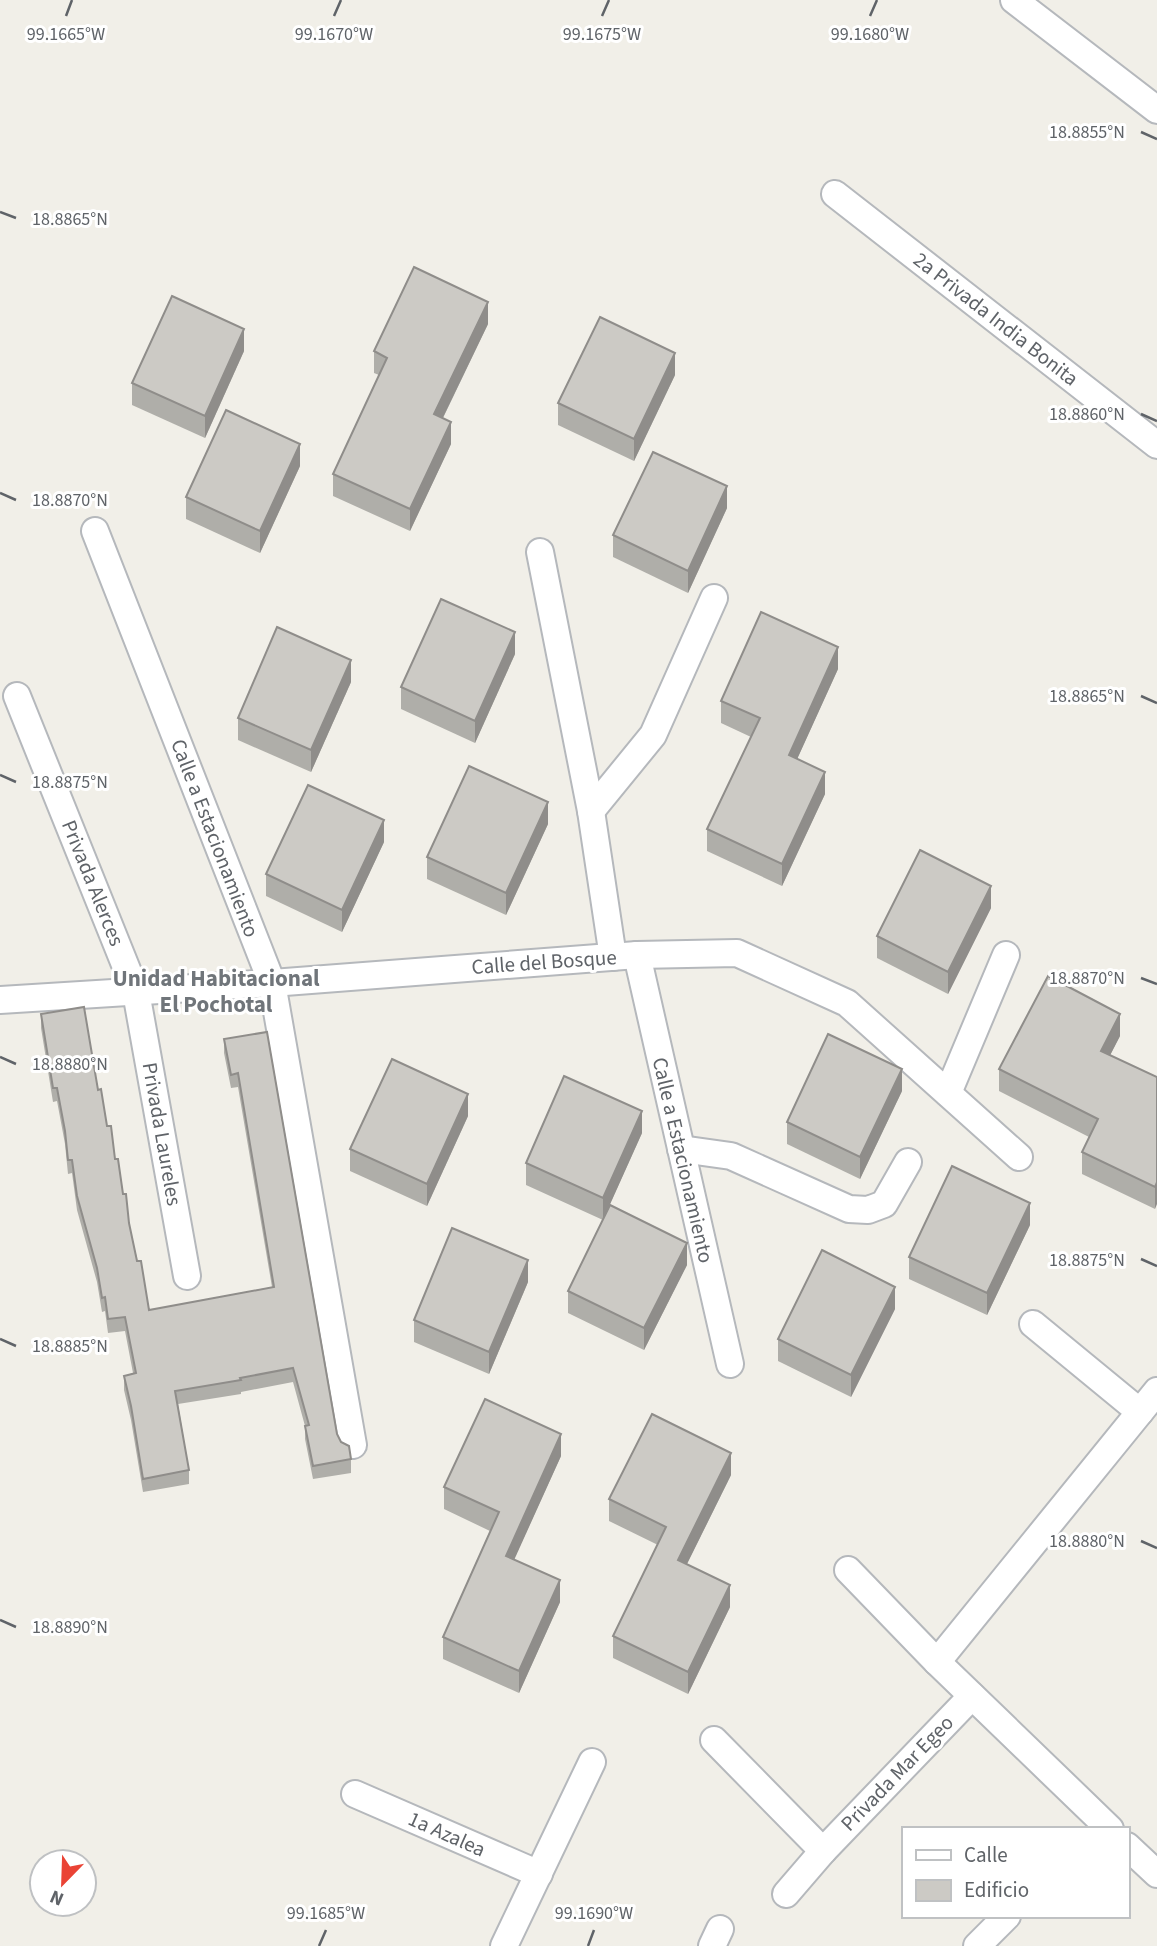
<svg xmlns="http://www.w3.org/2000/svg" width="1157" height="1946" font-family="'Source Sans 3',sans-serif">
<rect width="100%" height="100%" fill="#f1efe8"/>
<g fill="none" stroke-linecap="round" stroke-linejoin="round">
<!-- minor casing -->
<g stroke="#b5b8bc" stroke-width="30">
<g id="minor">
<path d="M 1014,0 L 1157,110"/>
<path d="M 835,194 L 1157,445"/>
<path d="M 95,531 L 272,983 L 353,1445"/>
<path d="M 540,552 L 591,811 L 613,957"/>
<path d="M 17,696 L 136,992 L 187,1276"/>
<path d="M 591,811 L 653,735 L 714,598"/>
<path d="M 637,955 L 730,1364"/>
<path d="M 0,1000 L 272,983 L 637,955 L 737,953 L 847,1003 L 1019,1157"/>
<path d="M 948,1093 L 1006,955"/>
<path d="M 681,1149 L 731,1156 L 849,1209 L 868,1210 L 884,1204 L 908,1162"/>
<path d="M 1033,1324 L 1140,1412"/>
<path d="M 848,1570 L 937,1662 L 1110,1829"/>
<path d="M 937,1662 L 1157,1391"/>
<path d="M 714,1740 L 823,1851"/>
<path d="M 355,1794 L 539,1874"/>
<path d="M 1127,1846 L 1157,1874"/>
<path d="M 786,1894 L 823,1851 L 972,1696"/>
<path d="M 504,1946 L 592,1762"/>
<path d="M 712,1946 L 720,1929"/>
<path d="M 977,1946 L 1007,1916"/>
</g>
</g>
<!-- minor -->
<use href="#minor" stroke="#fff" stroke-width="26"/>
</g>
<!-- wall -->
<g fill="#afaea9">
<path d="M 488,324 L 443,418 L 451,444 L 410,531 L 333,496 L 333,474 L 379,375 L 374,373 L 374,351 Z"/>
<path d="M 244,351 L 205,438 L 132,405 L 132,383 Z"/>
<path d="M 675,375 L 634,461 L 558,425 L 558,403 Z"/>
<path d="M 300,466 L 260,553 L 186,519 L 186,497 Z"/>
<path d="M 727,508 L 688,593 L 613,557 L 613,535 Z"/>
<path d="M 515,654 L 475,743 L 401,709 L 401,687 Z"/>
<path d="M 838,669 L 797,759 L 825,794 L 782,886 L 707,851 L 707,829 L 751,737 L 721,723 L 721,701 Z"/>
<path d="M 351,682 L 311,772 L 238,740 L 238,718 Z"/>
<path d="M 548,824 L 506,915 L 427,879 L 427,857 Z"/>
<path d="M 384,842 L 342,932 L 266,896 L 266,874 Z"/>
<path d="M 991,908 L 948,994 L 877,958 L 877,936 Z"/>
<path d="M 41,1014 L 98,1090 L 149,1310 L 272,1287 L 238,1087 L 231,1088 L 224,1053 L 224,1039 L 267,1032 L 337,1434 L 351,1459 L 351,1473 L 313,1479 L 305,1439 L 305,1426 L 293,1382 L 241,1392 L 241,1394 L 178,1404 L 189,1470 L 189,1484 L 143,1492 L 131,1420 L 124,1390 L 124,1376 L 133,1373 L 125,1331 L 108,1333 L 105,1311 L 102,1312 L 97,1282 L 77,1210 L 72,1173 L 68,1174 L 65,1144 L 57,1101 L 53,1102 L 41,1028 Z"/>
<path d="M 1120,1036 L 1110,1055 L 1157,1077 L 1155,1209 L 1082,1174 L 1082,1152 L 1089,1137 L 999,1091 L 999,1069 Z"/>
<path d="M 902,1091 L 860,1179 L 787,1144 L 787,1122 Z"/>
<path d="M 468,1116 L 427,1206 L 350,1171 L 350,1149 Z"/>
<path d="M 642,1133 L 605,1215 L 687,1265 L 644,1350 L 568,1313 L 568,1291 L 603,1220 L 526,1185 L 526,1163 Z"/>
<path d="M 1030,1225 L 987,1315 L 909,1279 L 909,1257 Z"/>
<path d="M 528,1282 L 489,1374 L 414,1342 L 414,1320 Z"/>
<path d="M 895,1309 L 851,1397 L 778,1361 L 778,1339 Z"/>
<path d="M 561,1456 L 514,1559 L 560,1602 L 519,1693 L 443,1659 L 443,1637 L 490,1531 L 444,1509 L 444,1487 Z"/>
<path d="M 731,1475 L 687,1564 L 730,1607 L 688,1694 L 613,1658 L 613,1636 L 658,1545 L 609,1521 L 609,1499 Z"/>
</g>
<!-- shaded-wall -->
<g fill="#8f8d8a">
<path d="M 488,302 L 488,324 L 434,436 L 434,414 Z"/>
<path d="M 244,329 L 244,351 L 205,438 L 205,416 Z"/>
<path d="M 675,353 L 675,375 L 634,461 L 634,439 Z"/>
<path d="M 451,422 L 451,444 L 410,531 L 410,509 Z"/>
<path d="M 300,444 L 300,466 L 260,553 L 260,531 Z"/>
<path d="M 727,486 L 727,508 L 688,593 L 688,571 Z"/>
<path d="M 515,632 L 515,654 L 475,743 L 475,721 Z"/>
<path d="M 838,647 L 838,669 L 789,777 L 789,755 Z"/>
<path d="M 351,660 L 351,682 L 311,772 L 311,750 Z"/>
<path d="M 825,772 L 825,794 L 782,886 L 782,864 Z"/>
<path d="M 548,802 L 548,824 L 506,915 L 506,893 Z"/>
<path d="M 384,820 L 384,842 L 342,932 L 342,910 Z"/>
<path d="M 991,886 L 991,908 L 948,994 L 948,972 Z"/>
<path d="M 1120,1014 L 1120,1036 L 1101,1073 L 1101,1051 Z"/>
<path d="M 902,1069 L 902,1091 L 860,1179 L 860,1157 Z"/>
<path d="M 468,1094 L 468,1116 L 427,1206 L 427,1184 Z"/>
<path d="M 642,1111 L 642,1133 L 603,1220 L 603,1198 Z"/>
<path d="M 1157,1182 L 1157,1204 L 1155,1209 L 1155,1187 Z"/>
<path d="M 1030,1203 L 1030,1225 L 987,1315 L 987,1293 Z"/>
<path d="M 687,1243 L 687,1265 L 644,1350 L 644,1328 Z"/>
<path d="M 528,1260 L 528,1282 L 489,1374 L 489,1352 Z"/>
<path d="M 895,1287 L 895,1309 L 851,1397 L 851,1375 Z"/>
<path d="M 561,1434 L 561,1456 L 506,1578 L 506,1556 Z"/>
<path d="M 731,1453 L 731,1475 L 678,1582 L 678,1560 Z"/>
<path d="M 560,1580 L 560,1602 L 519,1693 L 519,1671 Z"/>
<path d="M 730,1585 L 730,1607 L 688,1694 L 688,1672 Z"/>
</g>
<!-- building -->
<g fill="#cccac5" stroke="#8f8d8a" stroke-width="2">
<path d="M 414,267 L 488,302 L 434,414 L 451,422 L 410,509 L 333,474 L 387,358 L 374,351 Z"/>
<path d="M 172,296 L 244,329 L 205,416 L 132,383 Z"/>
<path d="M 600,317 L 675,353 L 634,439 L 558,403 Z"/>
<path d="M 226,410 L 300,444 L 260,531 L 186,497 Z"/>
<path d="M 653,452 L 727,486 L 688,571 L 613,535 Z"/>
<path d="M 441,599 L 515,632 L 475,721 L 401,687 Z"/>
<path d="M 761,612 L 838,647 L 789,755 L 825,772 L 782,864 L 707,829 L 760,718 L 721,701 Z"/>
<path d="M 277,627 L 351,660 L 311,750 L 238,718 Z"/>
<path d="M 469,766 L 548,802 L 506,893 L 427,857 Z"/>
<path d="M 308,785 L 384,820 L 342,910 L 266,874 Z"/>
<path d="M 920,850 L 991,886 L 948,972 L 877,936 Z"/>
<path d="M 1048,976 L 1120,1014 L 1101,1051 L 1157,1077 L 1157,1182 L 1155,1187 L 1082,1152 L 1098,1119 L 999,1069 Z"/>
<path d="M 84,1007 L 98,1090 L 101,1089 L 107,1126 L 111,1126 L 115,1159 L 118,1159 L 123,1194 L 126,1194 L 129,1223 L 137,1261 L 141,1261 L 149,1310 L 274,1287 L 238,1073 L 231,1075 L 224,1039 L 267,1032 L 337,1434 L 341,1442 L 349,1446 L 351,1459 L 313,1466 L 305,1426 L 309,1425 L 293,1368 L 240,1378 L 241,1380 L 175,1391 L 189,1470 L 143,1479 L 131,1406 L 124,1376 L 136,1373 L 125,1317 L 108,1319 L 105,1297 L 102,1298 L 97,1268 L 77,1196 L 72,1160 L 68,1160 L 65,1131 L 57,1088 L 53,1088 L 41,1014 Z"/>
<path d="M 828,1034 L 902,1069 L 860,1157 L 787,1122 Z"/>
<path d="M 392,1059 L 468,1094 L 427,1184 L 350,1149 Z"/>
<path d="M 564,1076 L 642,1111 L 603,1198 L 526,1163 Z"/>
<path d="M 952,1166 L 1030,1203 L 987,1293 L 909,1257 Z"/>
<path d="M 610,1205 L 687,1243 L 644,1328 L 568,1291 Z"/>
<path d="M 452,1228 L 528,1260 L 489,1352 L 414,1320 Z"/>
<path d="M 822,1250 L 895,1287 L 851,1375 L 778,1339 Z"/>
<path d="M 485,1399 L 561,1434 L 506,1556 L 560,1580 L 519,1671 L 443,1637 L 499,1512 L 444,1487 Z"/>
<path d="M 652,1414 L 731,1453 L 678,1560 L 730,1585 L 688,1672 L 613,1636 L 666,1527 L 609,1499 Z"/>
</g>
<!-- ticks -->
<path fill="none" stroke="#5f6368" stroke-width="2.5" d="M 66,16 L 72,0M 334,16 L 341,0M 602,16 L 609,0M 870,16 L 877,0M 1141,132 L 1157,139M 0,212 L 16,218M 1141,414 L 1157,421M 0,493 L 16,500M 1141,696 L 1157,703M 0,775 L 16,782M 1141,978 L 1157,984M 0,1057 L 16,1064M 1141,1259 L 1157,1266M 0,1339 L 16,1346M 1141,1541 L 1157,1548M 0,1620 L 16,1627M 319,1946 L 326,1930M 588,1946 L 594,1930"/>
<g text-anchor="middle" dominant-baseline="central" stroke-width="6" stroke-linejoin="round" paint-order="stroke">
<!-- street labels -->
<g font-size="21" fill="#5f6368" stroke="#fff">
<text transform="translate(996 319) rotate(38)">2a Privada India Bonita</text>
<text transform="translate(215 838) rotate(69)">Calle a Estacionamiento</text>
<text transform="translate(93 883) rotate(68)">Privada Alerces</text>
<text transform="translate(544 962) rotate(-4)">Calle del Bosque</text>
<text transform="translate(162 1134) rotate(80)">Privada Laureles</text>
<text transform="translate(683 1160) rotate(77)">Calle a Estacionamiento</text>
<text transform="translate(897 1773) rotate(-46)">Privada Mar Egeo</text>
<text transform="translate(447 1834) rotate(24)">1a Azalea</text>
</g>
<!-- neighbourhood labels -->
<g font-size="23" font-weight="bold" fill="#70757a" stroke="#fff">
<text x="216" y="978">Unidad Habitacional<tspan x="216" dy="26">El Pochotal</tspan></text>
</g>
</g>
<g font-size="18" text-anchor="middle" fill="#5f6368" stroke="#fff" stroke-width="6" stroke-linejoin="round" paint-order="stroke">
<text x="66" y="40">99.1665°W</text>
<text x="870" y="40">99.1680°W</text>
<text x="334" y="40">99.1670°W</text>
<text x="602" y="40">99.1675°W</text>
<text x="1087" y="138">18.8855°N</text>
<text x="70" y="225">18.8865°N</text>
<text x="1087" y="420">18.8860°N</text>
<text x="70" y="506">18.8870°N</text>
<text x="1087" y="702">18.8865°N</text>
<text x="70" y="788">18.8875°N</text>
<text x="1087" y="984">18.8870°N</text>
<text x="70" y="1070">18.8880°N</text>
<text x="1087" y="1266">18.8875°N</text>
<text x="70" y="1352">18.8885°N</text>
<text x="1087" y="1547">18.8880°N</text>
<text x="70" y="1633">18.8890°N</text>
<text x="326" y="1919">99.1685°W</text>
<text x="594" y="1919">99.1690°W</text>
</g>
<!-- legend -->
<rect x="902" y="1827" width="228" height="91" fill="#ffffff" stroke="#bfc1c3" stroke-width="2"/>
<rect x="916" y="1850" width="35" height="10" fill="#ffffff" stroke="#bfc1c3" stroke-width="2"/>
<text x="964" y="1862" font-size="21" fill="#5f6368">Calle</text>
<rect x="916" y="1880" width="35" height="21" fill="#cccac5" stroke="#bfc1c3" stroke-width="2"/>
<text x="964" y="1897" font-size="21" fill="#5f6368">Edificio</text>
<!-- north arrow -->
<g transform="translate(63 1883) rotate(203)"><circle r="33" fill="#ffffff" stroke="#bfc1c3" stroke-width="2"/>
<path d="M0-5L12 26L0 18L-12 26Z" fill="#ea4335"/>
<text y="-10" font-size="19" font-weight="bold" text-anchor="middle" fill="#5f6368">N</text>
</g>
</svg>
